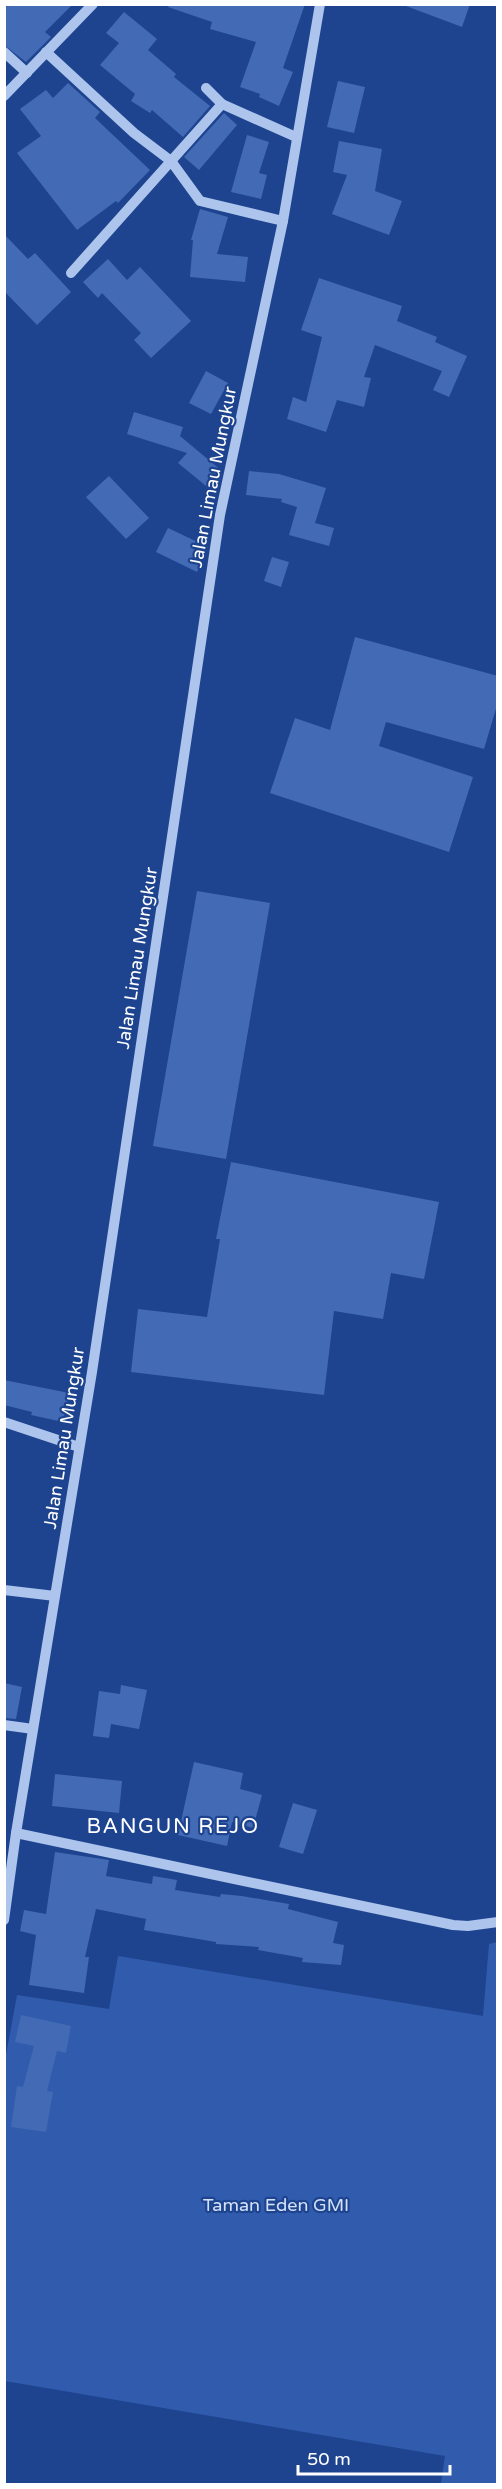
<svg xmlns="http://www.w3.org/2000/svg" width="502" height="2489" font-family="'Varela Round',sans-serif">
<rect width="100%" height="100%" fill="#1e4490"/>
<!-- green -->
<path fill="#315cad" d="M 497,1942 L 497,2484 L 441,2484 L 445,2456 L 5,2381 L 4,2066 L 17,1995 L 109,2009 L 118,1956 L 483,2016 L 489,1944 Z"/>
<!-- building -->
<g fill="#426ab5">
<path d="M 9,4 L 73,4 L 45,32 L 51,37 L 26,62 L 4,45 L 4,9 Z"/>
<path d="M 169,4 L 305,4 L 283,68 L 293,72 L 279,106 L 259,97 L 260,94 L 240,87 L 256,42 L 210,29 L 212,22 L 168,7 Z"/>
<path d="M 406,4 L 470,4 L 462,27 L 406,6 Z"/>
<path d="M 124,12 L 157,39 L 148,50 L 176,74 L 174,77 L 210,106 L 183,137 L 152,110 L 150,113 L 131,101 L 135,94 L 100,65 L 119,43 L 106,33 Z"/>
<path d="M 338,81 L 365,87 L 354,133 L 327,127 Z"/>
<path d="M 68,83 L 100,112 L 95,118 L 150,170 L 118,203 L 116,201 L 77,230 L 17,153 L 41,136 L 20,109 L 46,90 L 53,98 Z"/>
<path d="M 224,113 L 237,125 L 199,170 L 184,157 Z"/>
<path d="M 247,135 L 269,142 L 259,173 L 267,175 L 261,199 L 231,192 Z"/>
<path d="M 339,141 L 382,149 L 375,191 L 402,201 L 389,235 L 332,214 L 347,175 L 333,172 Z"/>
<path d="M 200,209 L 228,217 L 217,254 L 248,257 L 245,282 L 190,277 L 193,240 L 191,240 Z"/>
<path d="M 4,234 L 28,259 L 35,253 L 71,292 L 37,325 L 4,291 Z"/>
<path d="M 108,259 L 127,280 L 140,267 L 191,321 L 151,358 L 134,340 L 141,333 L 102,293 L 98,298 L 83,282 Z"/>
<path d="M 319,278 L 402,306 L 397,321 L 437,337 L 435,342 L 467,356 L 449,397 L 433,390 L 442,371 L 375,345 L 364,377 L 371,378 L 364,407 L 337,400 L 326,432 L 287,419 L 293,397 L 306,402 L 322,337 L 301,330 Z"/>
<path d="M 206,371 L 228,383 L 211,414 L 189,403 Z"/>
<path d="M 134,412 L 183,427 L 180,436 L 222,471 L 220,481 L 211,490 L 178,463 L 187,453 L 127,434 Z"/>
<path d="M 249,471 L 279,474 L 326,488 L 315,523 L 334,528 L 329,546 L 289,535 L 297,507 L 281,502 L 282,499 L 246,495 Z"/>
<path d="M 109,476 L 149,518 L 126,539 L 86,497 Z"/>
<path d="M 168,528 L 208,547 L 197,572 L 156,552 Z"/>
<path d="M 272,557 L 289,562 L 281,587 L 264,581 Z"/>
<path d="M 355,637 L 498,676 L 498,702 L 484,749 L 386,722 L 379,746 L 473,777 L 449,852 L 270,793 L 295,718 L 330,730 Z"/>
<path d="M 197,891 L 270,903 L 226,1159 L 153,1146 Z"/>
<path d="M 231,1162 L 439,1202 L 424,1279 L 391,1273 L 383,1319 L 334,1311 L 324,1395 L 131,1372 L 138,1309 L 207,1317 L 220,1239 L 216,1239 Z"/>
<path d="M 4,1380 L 69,1393 L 63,1422 L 31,1415 L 32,1412 L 4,1405 Z"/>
<path d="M 4,1683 L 22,1687 L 16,1719 L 4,1718 Z"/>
<path d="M 121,1685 L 147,1690 L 139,1729 L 111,1724 L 109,1738 L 93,1736 L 99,1691 L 120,1694 Z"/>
<path d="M 194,1762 L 243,1773 L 240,1789 L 262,1795 L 253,1828 L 232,1822 L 227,1846 L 178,1835 Z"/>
<path d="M 55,1774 L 122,1781 L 119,1813 L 52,1806 Z"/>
<path d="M 293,1803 L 317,1810 L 303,1854 L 279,1847 Z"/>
<path d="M 55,1852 L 109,1860 L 106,1876 L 152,1884 L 153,1876 L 177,1880 L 175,1890 L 220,1897 L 221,1894 L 242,1896 L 289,1904 L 288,1909 L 338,1922 L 333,1943 L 344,1945 L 341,1965 L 302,1962 L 303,1958 L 258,1950 L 259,1947 L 216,1944 L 216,1942 L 144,1930 L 146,1919 L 96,1909 L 85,1957 L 89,1957 L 84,1993 L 29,1985 L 36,1935 L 20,1931 L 24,1910 L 46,1914 Z"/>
<path d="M 21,2015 L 71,2026 L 66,2053 L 57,2051 L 47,2091 L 53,2092 L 46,2132 L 11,2127 L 17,2086 L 23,2087 L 34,2046 L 15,2042 Z"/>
</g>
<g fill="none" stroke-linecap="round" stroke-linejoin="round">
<!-- minor -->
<g stroke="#adc4ed" stroke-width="10">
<path d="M 4,52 L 27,73"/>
<path d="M 46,52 L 134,133 L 171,161 L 200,201 L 283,221"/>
<path d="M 206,88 L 222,104 L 296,137"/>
<path d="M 4,96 L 93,4"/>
<path d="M 71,273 L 222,104"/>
<path d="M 4,1422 L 79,1447"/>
<path d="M 4,1590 L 55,1596"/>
<path d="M 4,1725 L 33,1729"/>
<path d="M 16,1833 L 453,1925 L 468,1926 L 498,1922"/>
<path d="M 4,1920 L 16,1833 L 92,1372 L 220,515 L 283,221 L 320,4"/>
</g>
</g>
<g text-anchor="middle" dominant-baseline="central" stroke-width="4.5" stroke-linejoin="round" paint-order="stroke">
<!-- street labels -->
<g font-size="18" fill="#fff" stroke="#1e4490">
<text transform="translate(213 477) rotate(-79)">Jalan Limau Mungkur</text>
<text transform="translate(137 958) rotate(-81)">Jalan Limau Mungkur</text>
<text transform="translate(64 1438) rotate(-81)">Jalan Limau Mungkur</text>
</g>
<!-- park labels -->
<g font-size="18" fill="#d3e1fa" stroke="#1e4490">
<text x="276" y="2205">Taman Eden GMI</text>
</g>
<!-- quarter labels -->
<g font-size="21" letter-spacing="1.5" fill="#fff" stroke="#1e4490">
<text x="173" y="1826">BANGUN REJO</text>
</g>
</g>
<!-- border -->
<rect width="502" height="2489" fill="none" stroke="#ffffff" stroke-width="12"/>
<!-- scale -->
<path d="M298 2465v9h152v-9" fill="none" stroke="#ffffff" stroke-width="3"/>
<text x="307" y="2465" font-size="18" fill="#ffffff" stroke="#1e4490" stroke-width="4.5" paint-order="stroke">50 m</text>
</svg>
